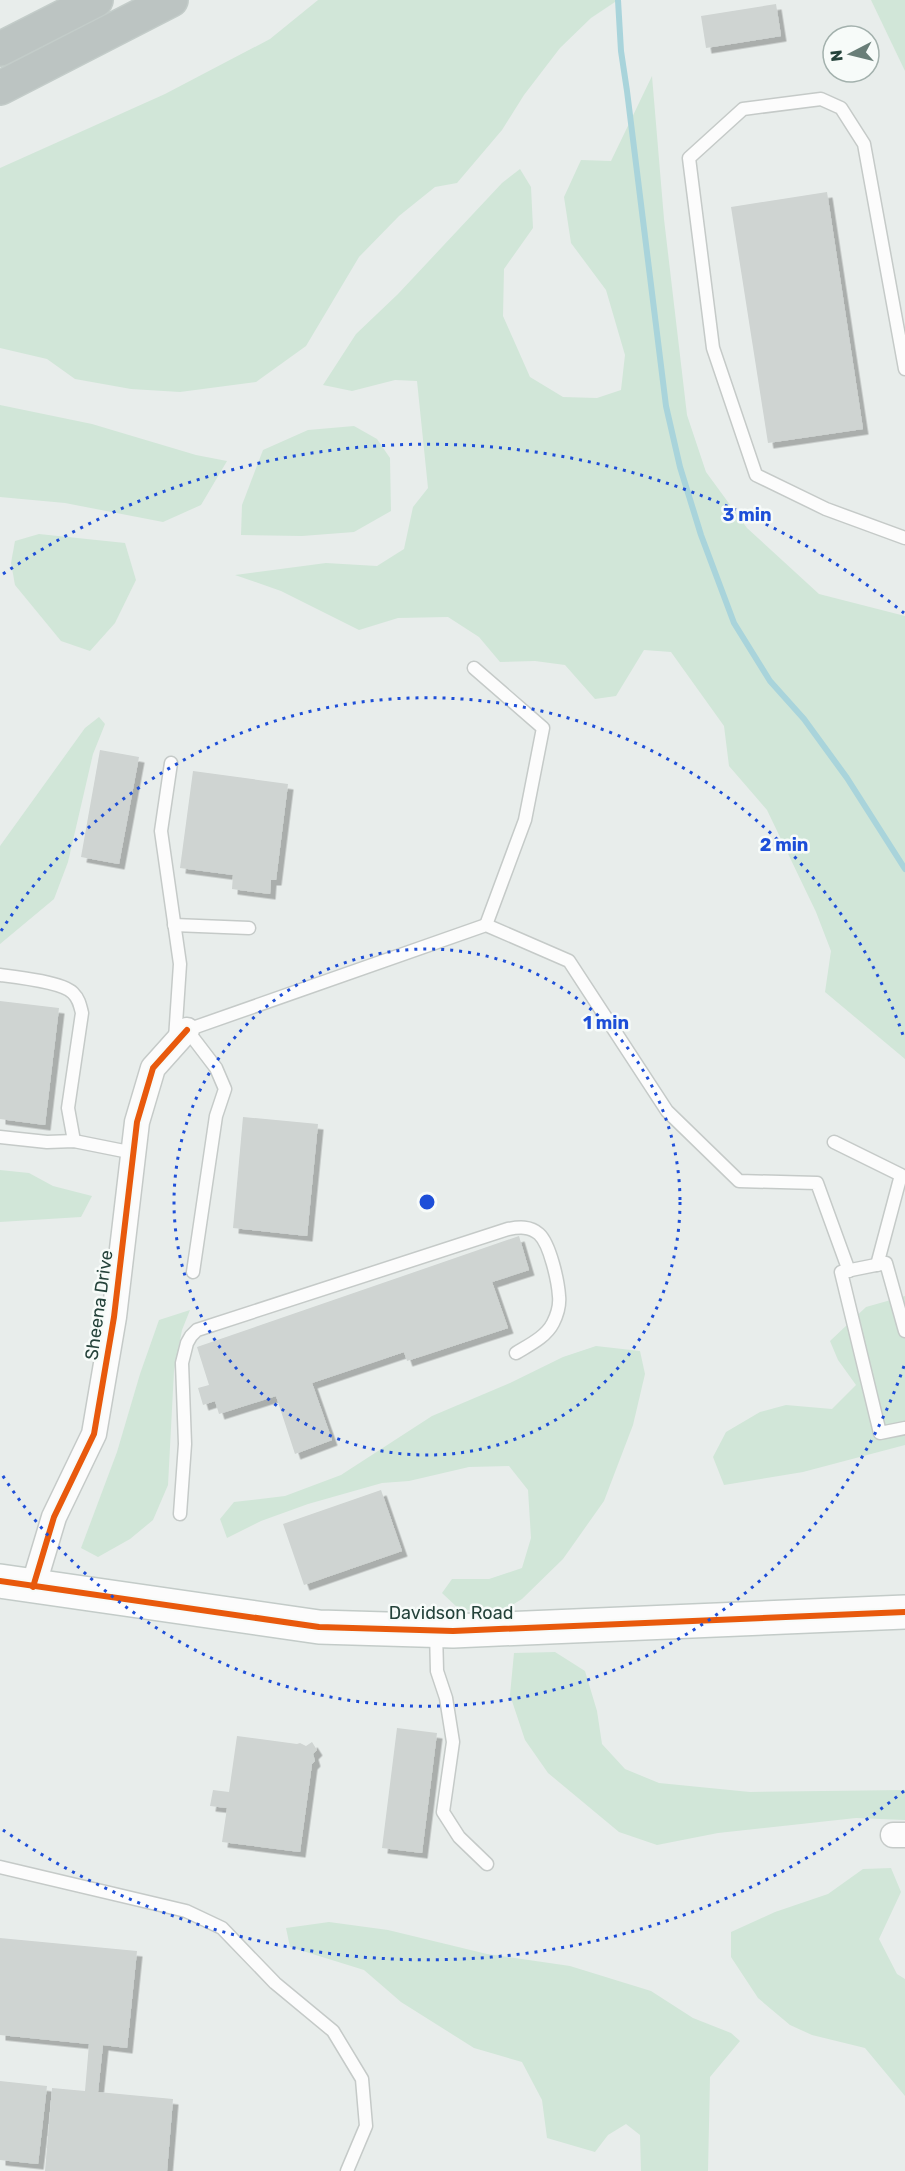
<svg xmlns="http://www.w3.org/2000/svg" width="905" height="2171" font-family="Rubik,sans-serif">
<defs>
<filter id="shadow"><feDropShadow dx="5.5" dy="5.5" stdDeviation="0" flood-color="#0004"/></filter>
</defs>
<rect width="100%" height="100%" fill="#e8edeb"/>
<!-- green -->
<g fill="#d1e6d8">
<path d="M 318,0 L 618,0 L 591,18 L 560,48 L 524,95 L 502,130 L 457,183 L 435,187 L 399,216 L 359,257 L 306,346 L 256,382 L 180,392 L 131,389 L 75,379 L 47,359 L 0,348 L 0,168 L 165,94 L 270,39 Z"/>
<path d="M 871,0 L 905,0 L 905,71 Z"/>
<path d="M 652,76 L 664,219 L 687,415 L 706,472 L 747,528 L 819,594 L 905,616 L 905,1059 L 825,992 L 831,951 L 816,912 L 767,810 L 729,766 L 724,726 L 671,652 L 644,650 L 616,696 L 595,699 L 565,665 L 535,661 L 500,662 L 479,637 L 448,617 L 398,618 L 359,630 L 281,591 L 235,575 L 326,563 L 377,566 L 404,549 L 413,507 L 428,488 L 417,381 L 395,380 L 352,391 L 323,385 L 356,334 L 398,294 L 502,183 L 520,169 L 531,187 L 533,228 L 504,269 L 503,316 L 530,377 L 563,397 L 597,398 L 621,390 L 625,355 L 606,290 L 571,243 L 564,197 L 581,160 L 611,161 Z"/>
<path d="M 0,405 L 92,424 L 196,455 L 227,461 L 201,505 L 163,522 L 65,503 L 0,497 Z"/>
<path d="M 354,426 L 377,439 L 390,458 L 391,511 L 354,532 L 302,536 L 241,535 L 242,505 L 263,450 L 308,430 Z"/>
<path d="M 39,534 L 125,543 L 136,580 L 115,623 L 90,651 L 61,641 L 15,585 L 11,563 L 15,541 Z"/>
<path d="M 99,717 L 105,724 L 93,754 L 68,862 L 54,899 L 0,944 L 0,846 L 85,728 Z"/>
<path d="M 0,1170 L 29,1173 L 53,1186 L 92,1196 L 81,1217 L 0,1222 Z"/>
<path d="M 905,1296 L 905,1445 L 803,1472 L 724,1485 L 713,1457 L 726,1432 L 760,1412 L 786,1405 L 832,1409 L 856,1385 L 838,1360 L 830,1341 L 866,1307 Z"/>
<path d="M 190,1310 L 182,1330 L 174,1371 L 168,1485 L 153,1520 L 130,1539 L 98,1557 L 81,1548 L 117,1452 L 140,1374 L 159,1320 Z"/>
<path d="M 596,1346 L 640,1351 L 645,1374 L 633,1425 L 604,1501 L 563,1559 L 522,1599 L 497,1614 L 459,1609 L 442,1593 L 452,1579 L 489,1579 L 522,1568 L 531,1538 L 528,1490 L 509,1466 L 469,1467 L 409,1481 L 382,1483 L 308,1504 L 261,1521 L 227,1538 L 220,1519 L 234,1502 L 285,1496 L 341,1475 L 432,1416 L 510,1383 L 563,1357 Z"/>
<path d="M 555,1652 L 585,1671 L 597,1711 L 602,1744 L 625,1769 L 659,1783 L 750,1792 L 905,1790 L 905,1820 L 856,1818 L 718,1833 L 657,1845 L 619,1832 L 548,1773 L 525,1740 L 510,1695 L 514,1653 Z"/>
<path d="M 891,1868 L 901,1892 L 879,1939 L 897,1974 L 905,1979 L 905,2096 L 865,2048 L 812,2035 L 790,2025 L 758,1998 L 731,1957 L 731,1932 L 775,1912 L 828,1894 L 863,1869 Z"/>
<path d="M 329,1922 L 388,1930 L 487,1954 L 570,1966 L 651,1991 L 693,2018 L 731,2033 L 740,2041 L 710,2077 L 708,2171 L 641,2171 L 640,2135 L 626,2124 L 608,2135 L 595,2152 L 547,2138 L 542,2100 L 522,2062 L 474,2048 L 401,2002 L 364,1970 L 290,1947 L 286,1928 Z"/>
</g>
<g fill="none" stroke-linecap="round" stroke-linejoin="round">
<!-- stream -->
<path stroke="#a9d4db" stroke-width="6" d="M 618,0 L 621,51 L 627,91 L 666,406 L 680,467 L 701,535 L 734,623 L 770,681 L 804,719 L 847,778 L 905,869"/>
</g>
<!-- building -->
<g fill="#cfd4d2" filter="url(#shadow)">
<path d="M 776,4 L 781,36 L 706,48 L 701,16 Z"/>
<path d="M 827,192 L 863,429 L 768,443 L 731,207 Z"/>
<path d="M 100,750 L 139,757 L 119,864 L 81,857 Z"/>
<path d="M 193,771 L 288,784 L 276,880 L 271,880 L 270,894 L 232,889 L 233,875 L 180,868 Z"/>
<path d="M 0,1001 L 59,1008 L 45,1125 L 0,1119 Z"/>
<path d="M 243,1117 L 318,1124 L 307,1236 L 233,1228 Z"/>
<path d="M 519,1236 L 529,1270 L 492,1282 L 508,1328 L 407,1361 L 404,1352 L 312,1383 L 332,1440 L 295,1454 L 276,1396 L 219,1414 L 215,1401 L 203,1405 L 198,1388 L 209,1385 L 197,1347 Z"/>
<path d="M 381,1490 L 402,1551 L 304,1585 L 283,1524 Z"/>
<path d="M 397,1728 L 437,1733 L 422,1853 L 382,1848 Z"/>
<path d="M 237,1736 L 297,1744 L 300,1743 L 306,1746 L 312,1742 L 317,1750 L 313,1754 L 315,1761 L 312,1764 L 300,1852 L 222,1842 L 227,1808 L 210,1806 L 213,1790 L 229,1792 Z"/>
<path d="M 0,1938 L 137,1951 L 127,2048 L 103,2045 L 98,2092 L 173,2099 L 167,2171 L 45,2171 L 52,2088 L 85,2091 L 89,2044 L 0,2035 Z"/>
<path d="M 0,2081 L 47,2086 L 38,2164 L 0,2160 Z"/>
</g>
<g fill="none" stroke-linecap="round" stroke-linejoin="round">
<!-- lane casing -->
<g stroke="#c5cac8" stroke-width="15">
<g id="lane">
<path d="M 905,369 L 864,144 L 841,108 L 821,99 L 743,109 L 689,158 L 713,348 L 756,475 L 826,509 L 905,538"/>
<path d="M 474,668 L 543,728 L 525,820 L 486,925"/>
<path d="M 171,763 L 161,831 L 180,964 L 175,1039"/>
<path d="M 174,925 L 249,928"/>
<path d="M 0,975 C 16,977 62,982 73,993 C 79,999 80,1005 82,1013 L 68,1108 L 74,1141"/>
<path d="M 0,1137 L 47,1142 L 74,1141 L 134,1153"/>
<path d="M 834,1142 L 901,1175 L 877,1265"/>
<path d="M 193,1272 L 216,1116 L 225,1089 L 216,1068 L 187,1030 L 486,925 L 569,961 L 667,1111 L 739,1181 L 817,1183 L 849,1271"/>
<path d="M 905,1331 L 886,1263 L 841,1272 L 880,1433 L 905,1428"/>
<path d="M 180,1514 L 185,1444 L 182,1363 L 187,1343 L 191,1336 L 197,1330 L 508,1229 C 519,1227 530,1226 539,1234 C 550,1244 558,1281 559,1296 C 560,1305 557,1315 553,1323 C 546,1337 529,1345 516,1353"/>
<path d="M 436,1631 L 437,1671 L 446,1698 L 453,1742 L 443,1812 L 459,1837 L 487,1864"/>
<path d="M 0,1867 L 186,1911 L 222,1928 L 275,1983 L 333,2031 L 362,2079 L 366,2126 L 347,2171"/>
</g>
</g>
<!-- street casing -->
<g stroke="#c5cac8" stroke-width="27">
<g id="street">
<path d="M 33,1587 L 54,1517 L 94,1434 L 114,1317 L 137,1122 L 153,1068 L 187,1030"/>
<path d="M 893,1835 L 905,1835"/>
</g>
</g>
<!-- secondary casing -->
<g stroke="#c3cbc8" stroke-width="36">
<path id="secondary" d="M 0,1581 L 319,1627 L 453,1631 L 905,1612"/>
</g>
<!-- highway casing -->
<g stroke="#c3ccc9" stroke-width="36">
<g id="highway">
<path d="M 0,49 L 96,0"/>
<path d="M 0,88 L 171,0"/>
</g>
</g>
<!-- lane -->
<use href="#lane" stroke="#fcfcfc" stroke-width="12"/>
<!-- street -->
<use href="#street" stroke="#fcfcfc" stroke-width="24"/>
<!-- secondary -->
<use href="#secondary" stroke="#fcfcfc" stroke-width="33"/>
<!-- highway -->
<use href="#highway" stroke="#bcc4c2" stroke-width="33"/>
<!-- cycleway casing -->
<g stroke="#f7fbf9" stroke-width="10">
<g id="cycleway">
<path d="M 0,1581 L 319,1627 L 453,1631 L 905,1612"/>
<path d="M 33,1587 L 54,1517 L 94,1434 L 114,1317 L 137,1122 L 153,1068 L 187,1030"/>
</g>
</g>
<!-- cycleway -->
<use href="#cycleway" stroke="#e8590c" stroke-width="6"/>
</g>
<!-- distance rings -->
<g fill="none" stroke="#1d4ed8" stroke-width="3" stroke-dasharray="3 6">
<circle cx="427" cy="1202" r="253"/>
<path d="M904 1366A505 505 0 0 1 1 1473M1 931A505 505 0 0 1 904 1038"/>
<path d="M904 1791A758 758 0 0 1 3 1830M3 574A758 758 0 0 1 904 613"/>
</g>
<g text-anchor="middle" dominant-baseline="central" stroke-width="5" stroke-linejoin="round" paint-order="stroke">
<!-- street labels -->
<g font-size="18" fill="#24423a" stroke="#f7fbf9">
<text transform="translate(99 1305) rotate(-82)">Sheena Drive</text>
<text x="451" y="1613">Davidson Road</text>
</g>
</g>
<circle cx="427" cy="1202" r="9" fill="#1d4ed8" stroke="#f7fbf9" stroke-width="3"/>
<g font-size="18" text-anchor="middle" font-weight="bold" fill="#1d4ed8" stroke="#f7fbf9" stroke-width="5" stroke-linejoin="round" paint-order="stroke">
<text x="747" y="521">3 min</text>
<text x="784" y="851">2 min</text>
<text x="606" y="1029">1 min</text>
</g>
<!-- north arrow -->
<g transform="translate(851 54) rotate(263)"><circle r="28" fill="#f7fbf9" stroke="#a3b1ad" stroke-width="1.5"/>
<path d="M0-4.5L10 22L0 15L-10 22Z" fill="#697e78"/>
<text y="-9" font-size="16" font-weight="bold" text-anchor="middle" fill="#24423a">N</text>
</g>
</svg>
